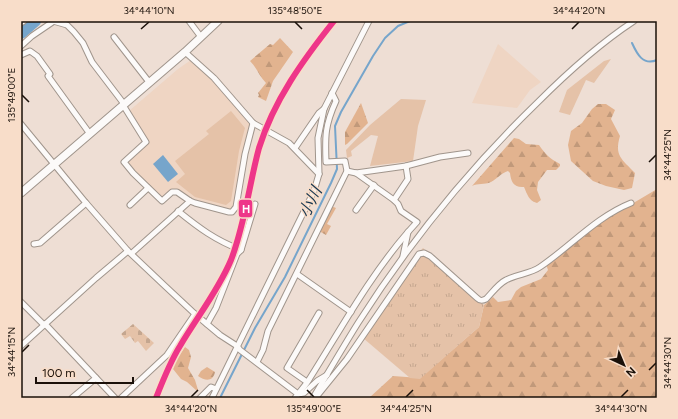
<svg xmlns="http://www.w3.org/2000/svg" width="678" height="419" font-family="Figtree,'Noto Sans JP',sans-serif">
<defs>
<pattern id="forest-firs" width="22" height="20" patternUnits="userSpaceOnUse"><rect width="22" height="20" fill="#e2b38f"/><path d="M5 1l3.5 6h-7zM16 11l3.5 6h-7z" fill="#c1997a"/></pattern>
<pattern id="cemetery-stones" width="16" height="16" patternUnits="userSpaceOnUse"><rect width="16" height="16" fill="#e5c2a8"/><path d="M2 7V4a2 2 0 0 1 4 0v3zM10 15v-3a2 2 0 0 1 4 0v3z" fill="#c4a68f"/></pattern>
<pattern id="park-tufts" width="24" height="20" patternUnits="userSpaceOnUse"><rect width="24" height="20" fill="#e5c2a8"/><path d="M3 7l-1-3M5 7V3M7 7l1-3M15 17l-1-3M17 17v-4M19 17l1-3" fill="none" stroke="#c4a68f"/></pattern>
</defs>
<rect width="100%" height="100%" fill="#eeded4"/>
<!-- built -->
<g fill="#efd5c3">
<path d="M 498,44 L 541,82 L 530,90 L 517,108 L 472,103 Z"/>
<path d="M 191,60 L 218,85 L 251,123 L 234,206 L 230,209 L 195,201 L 177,189 L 171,190 L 164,197 L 161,198 L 128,163 L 130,159 L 149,143 L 129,111 L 178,69 Z"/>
</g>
<!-- grass -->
<g fill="#e5c2a8">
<path d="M 611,59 L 594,83 L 586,80 L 570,115 L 559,112 L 567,90 L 604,61 Z"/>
<path d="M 401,99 L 426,100 L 418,126 L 413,161 L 370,166 L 378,136 L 371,135 L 351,151 L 352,156 L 347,158 L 346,150 L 370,125 Z"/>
<path d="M 231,111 L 245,128 L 239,151 L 231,201 L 226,205 L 195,197 L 176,182 L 185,174 L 175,161 L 209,134 L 206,131 Z"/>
</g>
<!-- forest -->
<g fill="url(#forest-firs)">
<path d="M 280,38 L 293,52 L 273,81 L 266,101 L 258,97 L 259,95 L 258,93 L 266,83 C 259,76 257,68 250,61 L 270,44 L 273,45 Z"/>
<path d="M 361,103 L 368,123 L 347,144 L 345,145 L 345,132 Z"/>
<path d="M 598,104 L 606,104 L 615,110 L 611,119 L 620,136 C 614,156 622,159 635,173 L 632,188 L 624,190 L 606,186 L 593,181 L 571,161 L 568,145 L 571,131 L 582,123 L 592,109 Z"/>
<path d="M 514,138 L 519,139 L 526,144 L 539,145 C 546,155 549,158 560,164 L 560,166 L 556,170 L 547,170 L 538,182 L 537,190 L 541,200 L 537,203 C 529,201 527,194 524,187 C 514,188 511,182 510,173 L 508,171 C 501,173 497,179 491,182 C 484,185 478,183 472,186 Z"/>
<path d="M 657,189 L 657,398 L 369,398 L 393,376 L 420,378 L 479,327 L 484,305 L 493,297 L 498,302 L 511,300 L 516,291 L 521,287 L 541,279 L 548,270 L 546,264 L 598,224 Z"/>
<path d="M 331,206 L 336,208 L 327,224 L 331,226 L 326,235 L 319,231 Z"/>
<path d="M 185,347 L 189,350 L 191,357 L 188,368 L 195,380 L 198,390 L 197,391 L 187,382 L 181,379 L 173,369 L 175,362 Z"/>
<path d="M 207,367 L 215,372 C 213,382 205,381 198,376 L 201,371 Z"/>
</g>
<!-- cemetery -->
<path fill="url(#cemetery-stones)" d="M 133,324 L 154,343 L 146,351 L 138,341 L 135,343 L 130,336 L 125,339 L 121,334 Z"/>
<!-- park -->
<path fill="url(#park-tufts)" d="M 423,248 L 484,305 L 479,327 L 420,379 L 410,378 L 363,338 L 416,256 Z"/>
<!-- water -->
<path fill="#76a5cb" d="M 163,155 L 178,174 L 168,182 L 153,164 Z"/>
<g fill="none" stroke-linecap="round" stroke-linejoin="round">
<!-- stream -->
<g stroke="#76a5cb" stroke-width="2">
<path d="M 632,43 C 637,54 643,66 657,60"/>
<path d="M 220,398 L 255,328 L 285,277 L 331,183 L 337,169 L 335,126 L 341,112 L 373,56 L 385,38 L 398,26 L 410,21"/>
</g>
<!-- river -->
<path stroke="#76a5cb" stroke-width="12" d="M 21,33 L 35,21"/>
<!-- minor casing -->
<g stroke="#a0958c" stroke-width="7">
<g id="minor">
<path d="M 53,21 L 67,25 L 74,32 L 83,43 L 92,62 L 124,104"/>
<path d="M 189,21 L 201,37"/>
<path d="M 21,23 L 24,21"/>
<path d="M 114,37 L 149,82"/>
<path d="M 21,46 L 32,36 L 54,21"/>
<path d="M 185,52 L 214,78 L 253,123 L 289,143 L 319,174"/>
<path d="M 21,55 L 30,51 L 37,56 L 50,74 L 48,76 L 90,134"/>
<path d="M 123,105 L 146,142 L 124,162 L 133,173 L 162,201 L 172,192 L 177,192 L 190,201 L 195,203 L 229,212 L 232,212 L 236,207 L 245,154 L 253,123"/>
<path d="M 21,124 L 86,203 L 128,251 L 165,286 L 195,314 L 220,335 L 237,346 L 240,350 L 298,394 L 304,393 L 317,381 L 327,375"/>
<path d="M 295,148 L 319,113 L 324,109"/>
<path d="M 347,171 L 356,173 L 406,166 L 440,157 L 468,153"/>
<path d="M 356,173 L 394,200 L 398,204 L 401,211 L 417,222 L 408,232 L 403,256"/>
<path d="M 394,200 L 408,179 L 406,166"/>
<path d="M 130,205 L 148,188"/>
<path d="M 356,210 L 374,185"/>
<path d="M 178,211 C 199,228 215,240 241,250"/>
<path d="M 34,244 L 40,243 L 86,203"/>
<path d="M 132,253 L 190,201"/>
<path d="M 297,274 L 351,312"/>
<path d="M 21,302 L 44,325"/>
<path d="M 45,324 L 115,398"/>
<path d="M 207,324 L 216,308 L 237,254 L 241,250 L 255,204"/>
<path d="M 21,346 L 96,278 L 128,251"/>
<path d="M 257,362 L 263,350 L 268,331 L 347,171 L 345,161 L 326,162 C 325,136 325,125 336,101 L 332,93"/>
<path d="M 307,382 L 287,368 L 319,313"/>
<path d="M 317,396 L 347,359 L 419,254 L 424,253 L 430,256 L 477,298 C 480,301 482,301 486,299 C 492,293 498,284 506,280 C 517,274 530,274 540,267 C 571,246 596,217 631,203"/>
<path d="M 72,398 L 96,378"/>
<path d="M 121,398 L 167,355 L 195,314"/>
<path d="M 200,398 L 211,387 L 216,389"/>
<path d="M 212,398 L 314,191 L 319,174 L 318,138 L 324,109 L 369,21"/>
<path d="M 295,398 C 300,391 306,385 310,378 C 341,329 369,277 408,232"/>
<path d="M 313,398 C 328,373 343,347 358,323 C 409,243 470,168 537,103 C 567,73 599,44 634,21"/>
</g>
</g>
<!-- tertiary casing -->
<g stroke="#a0958c" stroke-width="9">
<path id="tertiary" d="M 21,193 L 185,52 L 218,21"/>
</g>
<!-- minor -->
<use href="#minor" stroke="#fcfaf9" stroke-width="5"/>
<!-- tertiary -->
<use href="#tertiary" stroke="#fcfaf9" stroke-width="7"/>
<!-- rail-1 casing -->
<g stroke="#f8ddc9" stroke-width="9">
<path id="rail-1" d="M 156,398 C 163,380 170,362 180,346 C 197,317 218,291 231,260 C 245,224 249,185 259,148 C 274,100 303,60 334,21"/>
</g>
<!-- rail-1 -->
<use href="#rail-1" stroke="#ee3689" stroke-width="6"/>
</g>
<!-- ticks -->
<path fill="none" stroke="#1a1009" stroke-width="1.5" d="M 295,22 L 302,29M 141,29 L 149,22M 572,29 L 579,22M 22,95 L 29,102M 649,162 L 656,155M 22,352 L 29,345M 649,370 L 656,363M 307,390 L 314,397M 191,397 L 198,390M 406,397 L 413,390M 621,397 L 628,390"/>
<g text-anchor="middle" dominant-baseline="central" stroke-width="3" stroke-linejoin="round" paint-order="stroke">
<!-- water labels -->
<g font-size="16" font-style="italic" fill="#17364f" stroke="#f8ddc9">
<text transform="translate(310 202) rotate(-64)">小川</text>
</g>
</g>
<rect stroke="#f8ddc9" stroke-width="1.5" x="238" y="199" width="15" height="19" rx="4" fill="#ee3689"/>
<g font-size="11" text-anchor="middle" font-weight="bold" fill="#fff">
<text x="246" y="213">H</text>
</g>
<!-- border -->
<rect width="678" height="419" fill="none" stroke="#f8ddc9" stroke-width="44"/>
<!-- north arrow -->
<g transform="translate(624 365) rotate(136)" stroke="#f8ddc9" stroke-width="3" paint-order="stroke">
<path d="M0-3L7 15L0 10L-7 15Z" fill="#1a1009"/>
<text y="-6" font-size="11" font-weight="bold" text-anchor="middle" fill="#1a1009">N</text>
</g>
<!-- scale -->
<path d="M36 377v6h97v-6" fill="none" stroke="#1a1009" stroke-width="2"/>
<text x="42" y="377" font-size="12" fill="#1a1009" stroke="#f8ddc9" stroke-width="3" paint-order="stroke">100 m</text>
<rect x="22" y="22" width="634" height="375" fill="none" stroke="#1a1009" stroke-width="1.5"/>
<g font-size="10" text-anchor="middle" fill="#1a1009">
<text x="149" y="14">34°44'10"N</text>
<text x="295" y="14">135°48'50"E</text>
<text x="579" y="14">34°44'20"N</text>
<text transform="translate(11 95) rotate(-90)" y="4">135°49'00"E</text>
<text transform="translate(667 155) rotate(-90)" y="4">34°44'25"N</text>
<text transform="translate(11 352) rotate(-90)" y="4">34°44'15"N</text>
<text transform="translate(667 363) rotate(-90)" y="4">34°44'30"N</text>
<text x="191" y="412">34°44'20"N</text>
<text x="314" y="412">135°49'00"E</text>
<text x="406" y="412">34°44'25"N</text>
<text x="621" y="412">34°44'30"N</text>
</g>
</svg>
